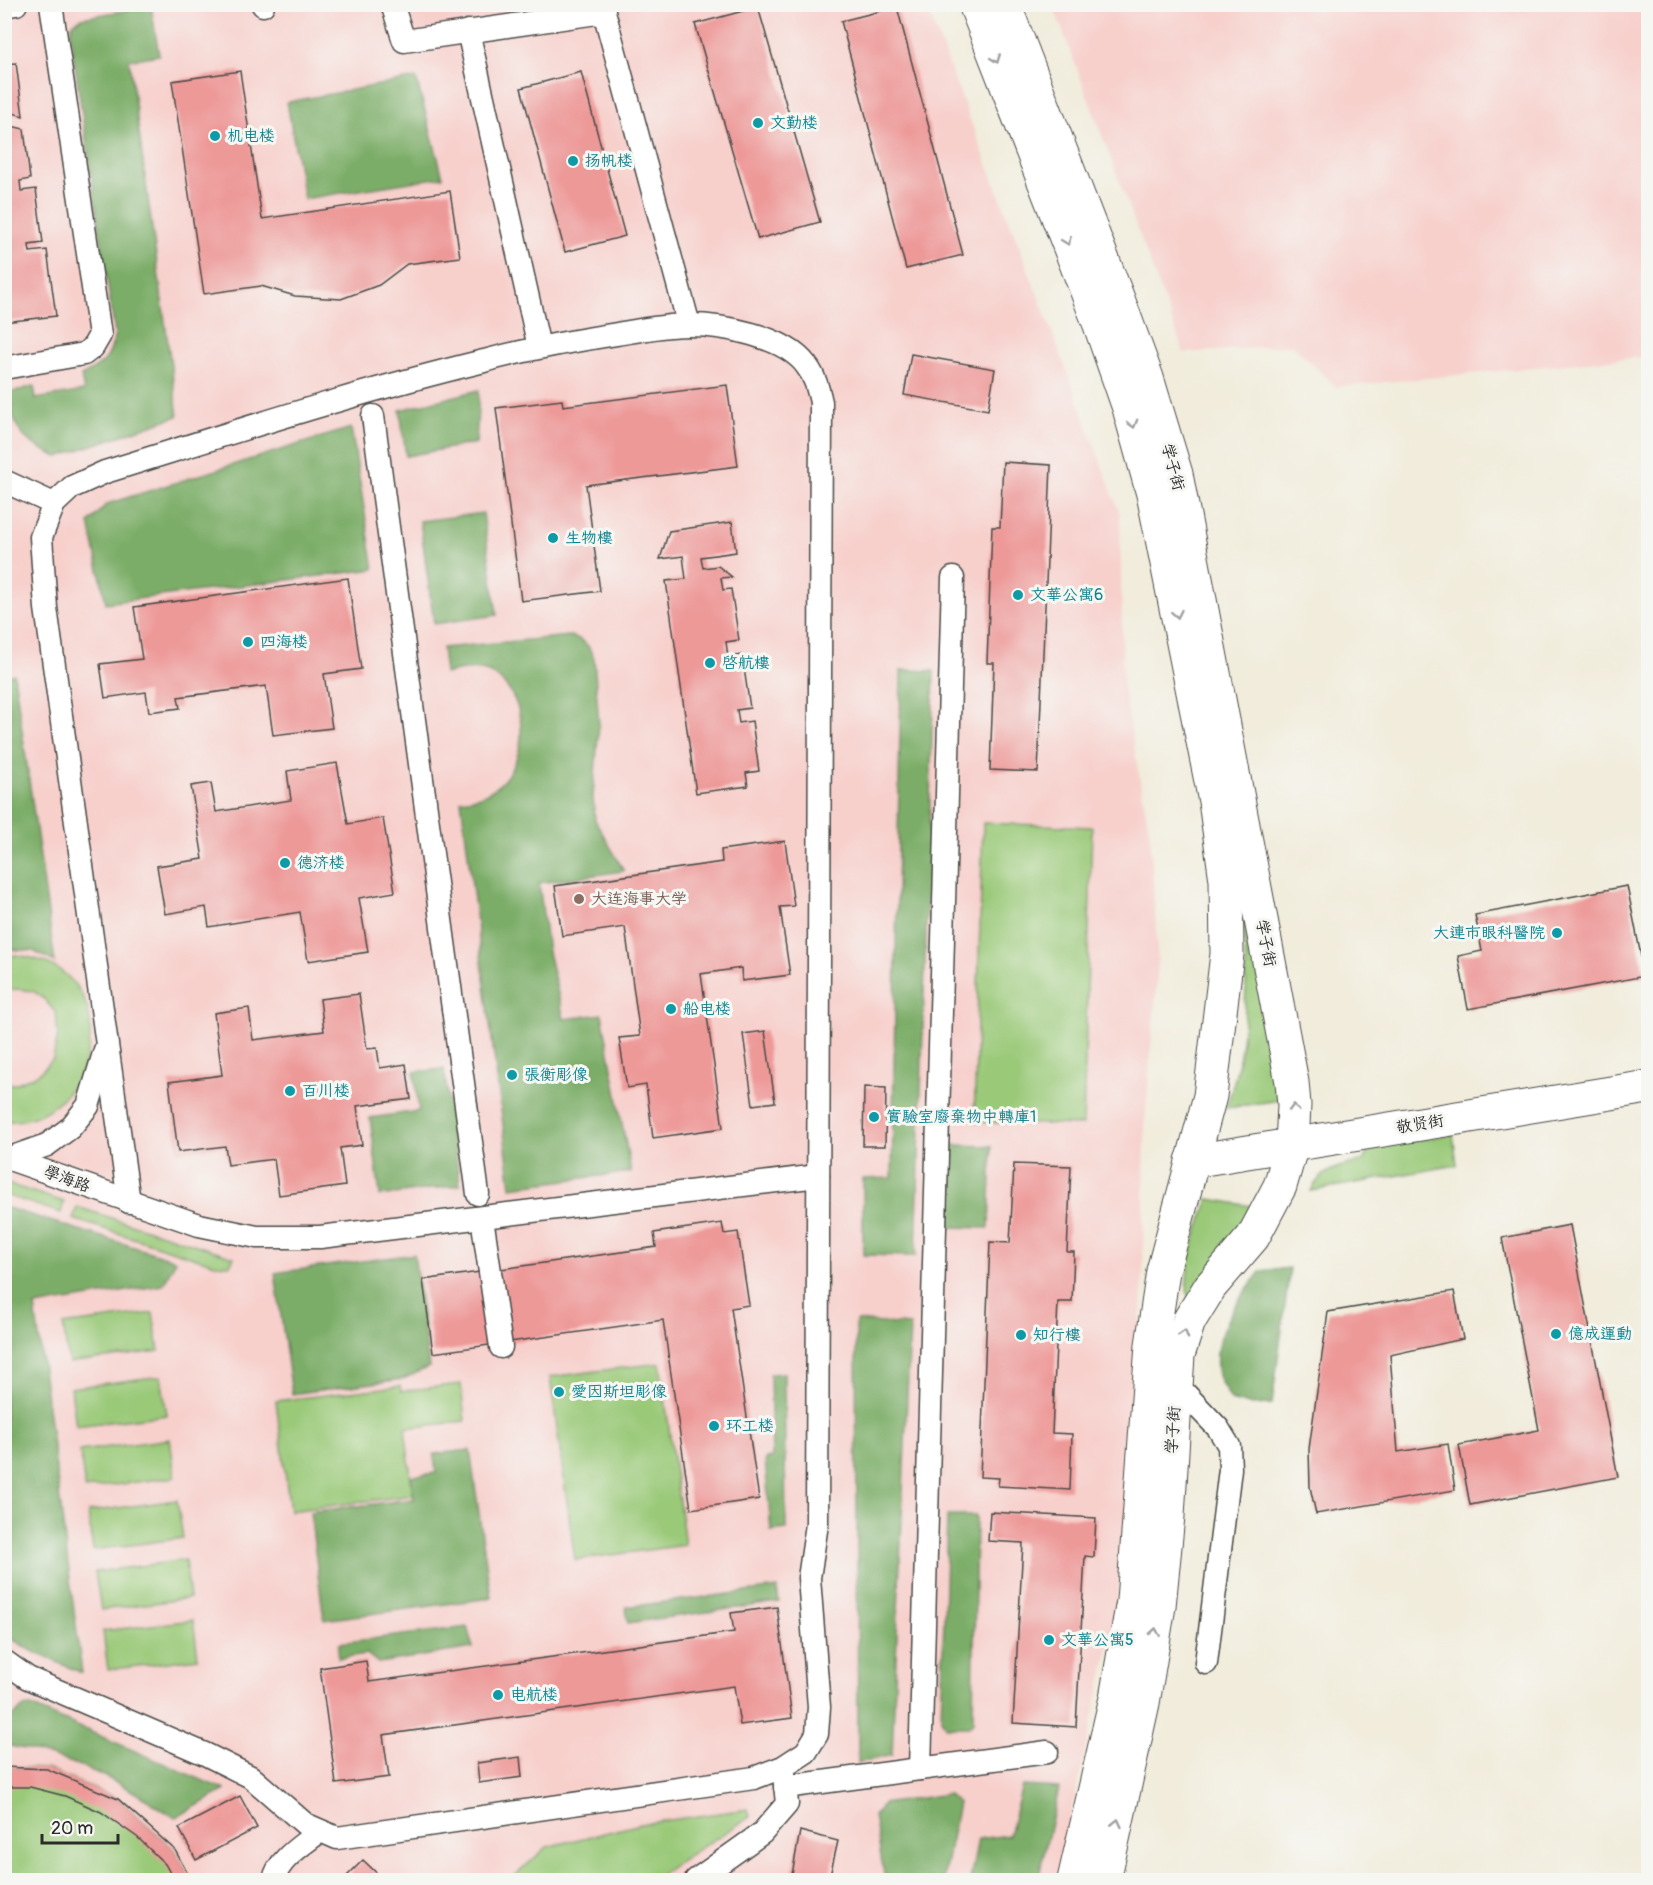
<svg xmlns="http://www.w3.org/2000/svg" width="1653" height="1885" font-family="Pangolin,'LXGW WenKai TC',sans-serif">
<rect width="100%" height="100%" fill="#f6f6f2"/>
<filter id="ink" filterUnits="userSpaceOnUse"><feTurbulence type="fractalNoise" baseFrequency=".0167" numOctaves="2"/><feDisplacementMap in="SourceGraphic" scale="12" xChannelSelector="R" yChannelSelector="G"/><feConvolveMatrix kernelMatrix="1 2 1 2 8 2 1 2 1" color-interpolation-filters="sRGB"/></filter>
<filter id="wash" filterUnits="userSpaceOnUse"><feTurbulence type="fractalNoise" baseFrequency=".008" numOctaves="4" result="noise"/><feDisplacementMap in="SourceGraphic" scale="24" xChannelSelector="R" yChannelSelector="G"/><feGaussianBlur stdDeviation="1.35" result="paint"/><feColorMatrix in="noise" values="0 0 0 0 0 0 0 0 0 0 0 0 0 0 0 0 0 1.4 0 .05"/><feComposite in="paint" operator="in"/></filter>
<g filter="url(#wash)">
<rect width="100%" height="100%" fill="#f1ecdb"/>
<!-- built -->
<g fill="#f7d0cc">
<path d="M 5,5 L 926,5 L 1056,342 L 1120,514 L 1123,686 L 1150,835 L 1158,963 L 1145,1121 L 1143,1274 L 1130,1496 L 1114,1626 L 1056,1880 L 5,1880 Z"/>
<path d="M 1053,5 L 1648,5 L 1648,356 L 1337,387 L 1292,345 L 1184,353 Z"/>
</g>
<!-- green -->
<g fill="#9ac978" stroke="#627a52" stroke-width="1.5">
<path d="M 983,823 L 1092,827 L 1083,1125 L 974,1122 Z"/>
<path d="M 1240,875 L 1280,1100 L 1226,1108 C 1253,1034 1247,951 1240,875 Z"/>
<path d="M 16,955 C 137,970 93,1127 5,1121 L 5,1084 L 15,1084 L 38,1074 L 53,1059 L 58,1035 L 56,1013 L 43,998 L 33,991 L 16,989 L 5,992 L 5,957 Z"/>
<path d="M 1453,1134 L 1457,1165 L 1311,1191 C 1321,1169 1341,1166 1363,1161 L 1370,1147 Z"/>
<path d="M 5,1183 L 64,1202 L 61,1213 L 5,1195 Z"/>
<path d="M 1209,1199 L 1258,1207 L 1189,1301 C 1181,1268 1198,1229 1209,1199 Z"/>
<path d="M 77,1207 L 234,1257 L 230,1265 L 215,1264 L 73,1219 Z"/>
<path d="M 153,1313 L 159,1351 L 69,1363 L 63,1325 Z"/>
<path d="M 660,1363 L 685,1545 L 575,1560 L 550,1377 Z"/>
<path d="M 161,1376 L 167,1415 L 76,1426 L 71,1388 Z"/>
<path d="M 461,1384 L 465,1421 L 405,1428 L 413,1495 L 290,1511 L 276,1401 L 400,1386 L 401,1391 Z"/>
<path d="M 170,1439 L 175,1477 L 85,1489 L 80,1451 Z"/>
<path d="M 177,1500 L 183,1538 L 93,1550 L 88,1512 Z"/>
<path d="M 185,1560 L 190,1598 L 101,1610 L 95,1572 Z"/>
<path d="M 193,1620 L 198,1658 L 108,1670 L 103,1631 Z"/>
<path d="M 4,1767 L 47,1769 L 118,1799 L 175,1850 L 191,1880 L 5,1880 Z"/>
<path d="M 748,1809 L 750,1817 L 675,1864 L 653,1880 L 510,1880 L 547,1847 L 641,1824 Z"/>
</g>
<!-- forest -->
<g fill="#7bad68" stroke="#536c4a" stroke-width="1.5">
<path d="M 151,6 L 159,55 L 129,60 L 178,416 L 58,457 C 23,442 13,432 9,393 L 34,386 L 36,399 L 84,391 L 81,376 C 104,364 110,360 115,334 L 70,33 L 73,23 L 81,18 Z"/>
<path d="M 416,78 L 443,177 L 304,199 L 287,102 Z"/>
<path d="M 479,390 L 476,443 L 406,456 L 400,410 Z"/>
<path d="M 351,428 L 374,569 L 106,603 L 89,523 L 107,504 Z"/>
<path d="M 483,513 L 497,615 L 434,624 L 420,521 Z"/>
<path d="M 570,636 L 579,639 L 588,646 L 594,658 L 599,725 L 593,797 L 595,820 L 624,871 L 539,883 L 548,952 L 564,1019 L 602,1014 L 631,1172 L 511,1187 L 461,800 C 468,799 476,798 483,795 C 516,780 527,742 518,709 C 514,695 504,680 490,673 C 476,667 460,670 445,674 L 442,648 Z"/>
<path d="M 901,670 L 934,671 L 916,1256 L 863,1255 L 863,1179 L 892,1178 Z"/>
<path d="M 14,674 L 55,962 L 33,951 L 6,949 L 4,676 Z"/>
<path d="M 444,1069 L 460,1185 L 380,1196 L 370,1118 L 419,1111 L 414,1072 Z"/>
<path d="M 951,1145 L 992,1146 L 989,1228 L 947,1227 Z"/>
<path d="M 5,1207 L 176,1260 L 163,1285 L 35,1306 L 82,1673 L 34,1652 L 5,1635 Z"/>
<path d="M 414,1254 L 429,1367 L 403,1379 L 292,1394 L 275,1273 Z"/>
<path d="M 1290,1268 L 1272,1404 L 1249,1405 L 1231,1400 C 1227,1392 1220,1383 1218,1375 C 1210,1336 1238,1299 1261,1271 Z"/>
<path d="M 856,1321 L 910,1325 L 892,1755 L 858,1763 Z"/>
<path d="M 784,1373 L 786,1529 L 771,1531 L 765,1459 L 772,1458 L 770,1374 Z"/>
<path d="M 470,1450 L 491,1598 L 324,1620 L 310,1512 L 414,1499 L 411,1476 L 436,1473 L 434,1454 Z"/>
<path d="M 947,1516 L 976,1516 L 973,1722 L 969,1727 L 946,1727 L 941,1719 Z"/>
<path d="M 777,1588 L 779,1602 L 628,1623 L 626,1607 Z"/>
<path d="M 467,1627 L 473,1648 L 378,1663 L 367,1654 L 338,1658 L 339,1643 Z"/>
<path d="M 31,1706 L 225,1790 L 175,1818 C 120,1780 71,1757 5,1745 L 5,1722 L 24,1707 Z"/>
<path d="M 1022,1786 L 1059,1788 L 1038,1880 L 970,1880 L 978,1839 L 1009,1835 Z"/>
<path d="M 947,1794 L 958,1803 L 943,1880 L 885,1880 L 874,1816 L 883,1804 Z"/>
</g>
<g id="blocks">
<!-- building -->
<g fill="#ed9998">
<path d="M 758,7 L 820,222 L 758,239 L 695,24 Z"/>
<path d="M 897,7 L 963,255 L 906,269 L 841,21 Z"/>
<path d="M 16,63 L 23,116 L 10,112 L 11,126 L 24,129 L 30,179 L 20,181 L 21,191 L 36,189 L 43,243 L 29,245 L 30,252 L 47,250 L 56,316 L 4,322 L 4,64 Z"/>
<path d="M 240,71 L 262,219 L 450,191 L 460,257 L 407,264 L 379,285 L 341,299 L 295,296 L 261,286 L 204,294 L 172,81 Z"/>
<path d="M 581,72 L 625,236 L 565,252 L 521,88 Z"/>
<path d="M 911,354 L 995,369 L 988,410 L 904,395 Z"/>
<path d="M 727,385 L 738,466 L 586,485 L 600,591 L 521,601 L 496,408 L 562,400 L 563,406 Z"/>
<path d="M 1003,462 L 1051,465 L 1038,772 L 990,770 L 994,663 L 987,663 L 992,527 L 1000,527 Z"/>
<path d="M 732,522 L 736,552 L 701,557 L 703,568 L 718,566 L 732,577 L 721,578 L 723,590 L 731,589 L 739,640 L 726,642 L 728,657 L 742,655 L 750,708 L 737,710 L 739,723 L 752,721 L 759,771 L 746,773 L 748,786 L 696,793 L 666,581 L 686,579 L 683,556 L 660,559 L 669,531 Z"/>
<path d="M 348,578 L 361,669 L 324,674 L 332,728 L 273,735 L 266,686 L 178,697 L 180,708 L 149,712 L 146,692 L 105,698 L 100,664 L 142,659 L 134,607 Z"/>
<path d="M 337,763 L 348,824 L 383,818 L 395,892 L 359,898 L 368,952 L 308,961 L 300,912 L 209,927 L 206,907 L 165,914 L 157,866 L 203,859 L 191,786 L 211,783 L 216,812 L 291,800 L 287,771 Z"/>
<path d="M 785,841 L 794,906 L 780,907 L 790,975 L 742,981 L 741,968 L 701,974 L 723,1128 L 653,1138 L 646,1085 L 627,1088 L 619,1038 L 640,1036 L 625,927 L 562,936 L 555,886 L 722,862 L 721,850 Z"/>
<path d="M 1627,886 L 1645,976 L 1468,1009 L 1458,956 L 1482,951 L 1475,915 Z"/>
<path d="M 359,994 L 367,1049 L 377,1048 L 380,1068 L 406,1064 L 411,1099 L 357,1106 L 362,1145 L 340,1148 L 345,1186 L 279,1195 L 274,1159 L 228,1165 L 225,1146 L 178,1152 L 169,1082 L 222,1075 L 214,1013 L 249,1008 L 253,1040 L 324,1031 L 320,999 Z"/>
<path d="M 765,1031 L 775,1102 L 753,1105 L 743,1034 Z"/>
<path d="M 864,1087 L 886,1088 L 885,1146 L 863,1146 Z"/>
<path d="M 1014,1164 L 1071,1166 L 1067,1252 L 1074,1252 L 1072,1302 L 1058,1302 L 1052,1433 L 1072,1434 L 1070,1490 L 998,1486 L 999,1478 L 980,1477 L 990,1242 L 1010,1243 Z"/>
<path d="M 722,1223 L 724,1234 L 738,1232 L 749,1305 L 731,1308 L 759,1499 L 691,1509 L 663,1320 L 433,1353 L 423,1280 L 656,1247 L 654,1233 Z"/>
<path d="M 1570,1225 L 1618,1477 L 1470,1505 L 1459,1445 L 1539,1430 L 1502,1238 Z"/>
<path d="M 1454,1291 L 1463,1339 L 1390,1355 L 1398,1452 L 1448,1444 L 1455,1490 L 1316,1514 L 1310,1487 L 1309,1449 L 1328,1312 Z"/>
<path d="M 990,1512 L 1096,1518 L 1094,1557 L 1085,1556 L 1076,1727 L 1013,1723 L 1023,1543 L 988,1541 Z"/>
<path d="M 777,1607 L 792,1718 L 740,1725 L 734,1686 L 383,1735 L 389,1777 L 336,1784 L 320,1668 L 366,1661 L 369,1682 L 734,1632 L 731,1613 Z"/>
<path d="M 520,1757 L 522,1777 L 479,1783 L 477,1763 Z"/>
<path d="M 4,1767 L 47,1769 L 118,1799 L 175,1850 L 191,1880 L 174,1880 L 165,1864 L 137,1837 L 101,1812 L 65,1796 L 30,1787 L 4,1787 Z"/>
<path d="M 240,1796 L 257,1828 L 196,1860 L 179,1828 Z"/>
<path d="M 800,1831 L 838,1841 L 829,1880 L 791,1880 Z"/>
<path d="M 363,1860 L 384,1880 L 343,1880 Z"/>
</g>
</g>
</g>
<g filter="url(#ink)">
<use href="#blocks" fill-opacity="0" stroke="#494845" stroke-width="1.5"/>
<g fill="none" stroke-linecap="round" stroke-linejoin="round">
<!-- street casing -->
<g stroke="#494845" stroke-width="25">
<g id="street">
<path d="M 263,4 L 263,5"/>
<path d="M 392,4 L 404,41 L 604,12"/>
<path d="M 602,4 L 689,325"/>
<path d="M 4,6 L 16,4"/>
<path d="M 468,31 L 539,347"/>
<path d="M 4,368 L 84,354 L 93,347 L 100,335 L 51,4"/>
<path d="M 373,416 L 478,1194"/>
<path d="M 4,481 L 54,504"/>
<path d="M 4,1157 L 199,1225 L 257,1237 L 320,1237 L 818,1176"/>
<path d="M 10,1158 L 47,1145 L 70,1128 L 88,1106 L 105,1050"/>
<path d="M 484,1231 L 501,1347"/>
<path d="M 1176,1384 L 1218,1428 L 1229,1446 L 1230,1469 L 1206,1663"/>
<path d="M 4,1661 L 28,1678 L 205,1754 L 251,1777 L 305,1824 L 337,1838 L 754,1778 L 783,1767 L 806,1752 L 817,1734 L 819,1707 L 809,1578 L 817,1524 L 821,402 C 818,389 815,376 806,365 C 784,336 723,325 689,325 C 665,325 640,330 617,334 C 572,341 528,349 484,361 C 356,392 231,433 105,472 L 72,487 L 54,504 L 41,537 L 46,608 L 129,1202"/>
<path d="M 920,1769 L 953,578"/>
<path d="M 785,1787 L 1047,1752"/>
<path d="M 274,1880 C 278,1859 304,1844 320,1831"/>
<path d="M 696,1880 L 762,1833 L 787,1804 L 784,1774"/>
</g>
</g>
<!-- secondary casing -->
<g stroke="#494845" stroke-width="35">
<g id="secondary">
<path d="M 975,4 L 1100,325 L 1129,408 L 1153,494 L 1215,801 L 1226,880 L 1227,954 L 1210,1096 L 1163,1271 L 1152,1345 L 1133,1601 L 1116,1698 L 1074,1880"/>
<path d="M 1004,4 L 1118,299 L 1147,378 L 1176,474 L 1292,1082 L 1294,1105 L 1292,1145 L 1280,1186 L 1253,1237 L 1210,1287 L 1189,1321 L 1178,1355 L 1168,1516 L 1159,1606 L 1143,1703 L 1104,1880"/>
<path d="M 1192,1161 L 1648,1087"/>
</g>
</g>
<!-- street -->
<use href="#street" stroke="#fff" stroke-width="22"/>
<!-- secondary -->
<use href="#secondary" stroke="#fff" stroke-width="33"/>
</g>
<!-- one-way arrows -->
<defs><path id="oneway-chevron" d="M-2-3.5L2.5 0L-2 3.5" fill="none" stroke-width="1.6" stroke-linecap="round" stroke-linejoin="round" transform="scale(1.5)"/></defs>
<g stroke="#a0a0a0">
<use href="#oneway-chevron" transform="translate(996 59) rotate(69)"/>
<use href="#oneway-chevron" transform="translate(1067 241) rotate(69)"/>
<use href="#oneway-chevron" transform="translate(1133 424) rotate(74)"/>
<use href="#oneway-chevron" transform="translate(1177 614) rotate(79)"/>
<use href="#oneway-chevron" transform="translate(1294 1108) rotate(-90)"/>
<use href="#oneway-chevron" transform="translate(1184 1334) rotate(-73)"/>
<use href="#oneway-chevron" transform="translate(1155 1632) rotate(-81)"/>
<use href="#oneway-chevron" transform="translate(1117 1823) rotate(-77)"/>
</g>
</g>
<!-- markers -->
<g fill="#0f9aa8" stroke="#f6f6f2" stroke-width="2">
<circle cx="758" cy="123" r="6"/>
<circle cx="215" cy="136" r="6"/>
<circle cx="573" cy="161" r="6"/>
<circle cx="553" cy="538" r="6"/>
<circle cx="1018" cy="595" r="6"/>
<circle cx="248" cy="642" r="6"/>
<circle cx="710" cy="663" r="6"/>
<circle cx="285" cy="863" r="6"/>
<circle cx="1557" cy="933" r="6"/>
<circle cx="671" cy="1009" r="6"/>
<circle cx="512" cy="1075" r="6"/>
<circle cx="290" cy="1091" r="6"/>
<circle cx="874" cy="1117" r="6"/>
<circle cx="1556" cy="1334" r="6"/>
<circle cx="1021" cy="1335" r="6"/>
<circle cx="559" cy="1392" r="6"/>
<circle cx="714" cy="1426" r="6"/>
<circle cx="1049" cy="1640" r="6"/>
<circle cx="498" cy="1695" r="6"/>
</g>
<circle fill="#8d6e63" stroke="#f6f6f2" stroke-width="2" cx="579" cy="899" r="6"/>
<g text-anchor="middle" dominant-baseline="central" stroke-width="6" stroke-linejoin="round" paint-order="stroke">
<!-- culture labels -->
<g font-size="16" fill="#0d838f" stroke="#f6f6f2" text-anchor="start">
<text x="770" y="123">文勤楼</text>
<text x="227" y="136">机电楼</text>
<text x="585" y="161">扬帆楼</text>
<text x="565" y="538">生物樓</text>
<text x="1030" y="595">文華公寓6</text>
<text x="260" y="642">四海楼</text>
<text x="722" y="663">啓航樓</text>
<text x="297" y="863">德济楼</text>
<text x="1545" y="933" text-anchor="end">大連市眼科醫院</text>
<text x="683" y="1009">船电楼</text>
<text x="524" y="1075">張衡彫像</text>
<text x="302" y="1091">百川楼</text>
<text x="886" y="1117">實驗室廢棄物中轉庫1</text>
<text x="1568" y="1334">億成運動</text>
<text x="1033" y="1335">知行樓</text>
<text x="571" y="1392">愛因斯坦彫像</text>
<text x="726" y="1426">环工楼</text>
<text x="1061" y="1640">文華公寓5</text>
<text x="510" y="1695">电航楼</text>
</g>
<!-- street labels -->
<g font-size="16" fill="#2b2b2b" stroke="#f6f6f2">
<text transform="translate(1173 467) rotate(75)">学子街</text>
<text transform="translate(1266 943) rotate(79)">学子街</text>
<text transform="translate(1420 1124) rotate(-9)">敬贤街</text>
<text transform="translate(67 1179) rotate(20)">學海路</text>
<text transform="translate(1173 1430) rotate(-86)">学子街</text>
</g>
<!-- education labels -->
<g font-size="16" fill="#785e54" stroke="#f6f6f2" text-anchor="start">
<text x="591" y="899">大连海事大学</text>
</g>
</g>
<!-- margin -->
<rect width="1653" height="1885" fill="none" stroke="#f6f6f2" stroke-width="24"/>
<!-- scale -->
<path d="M42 1834v9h76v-9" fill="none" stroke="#2b2b2b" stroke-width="3"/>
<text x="51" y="1834" font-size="18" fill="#2b2b2b" stroke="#f6f6f2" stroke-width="4.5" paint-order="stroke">20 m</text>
</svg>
